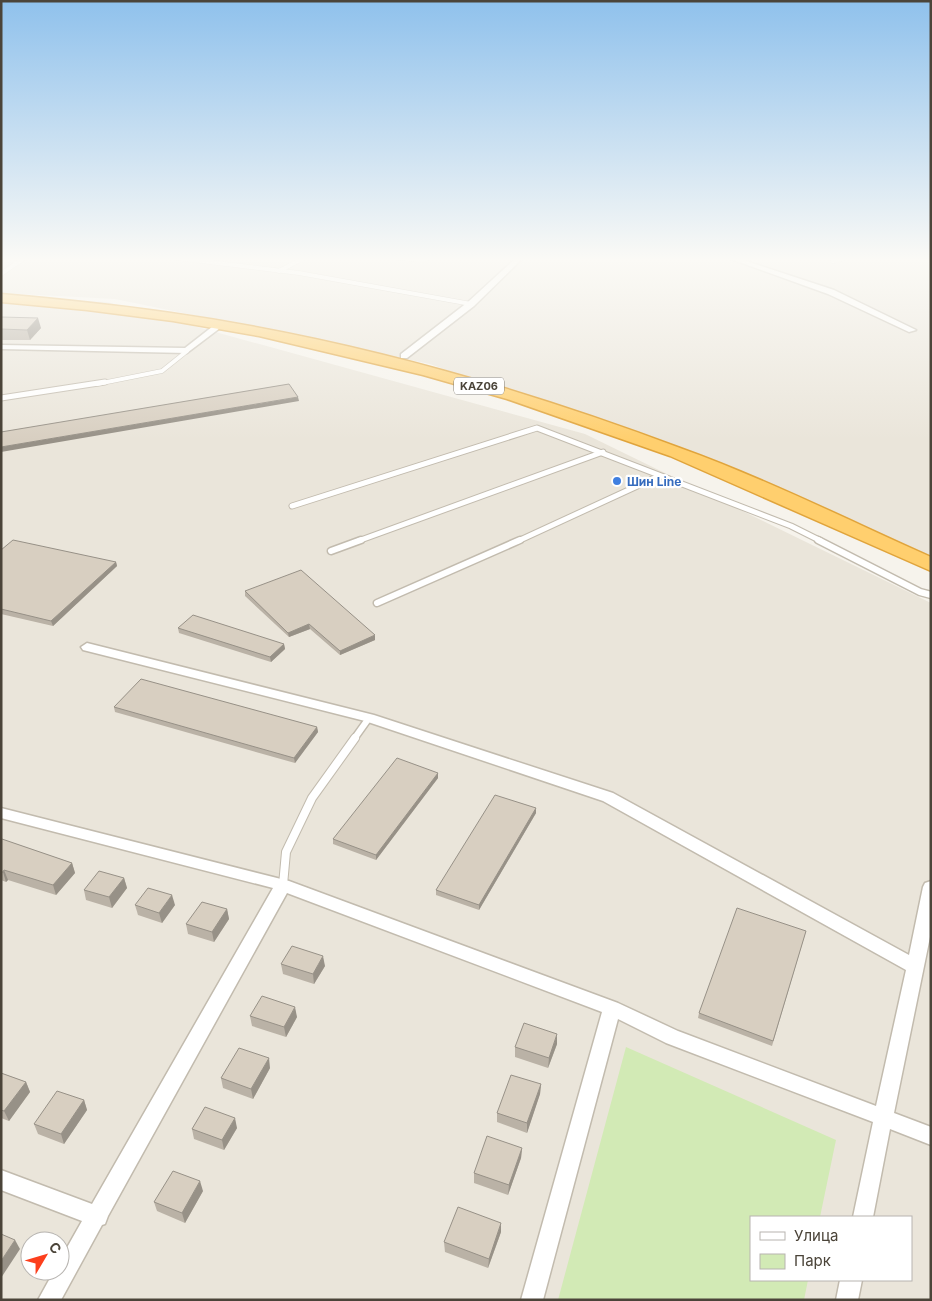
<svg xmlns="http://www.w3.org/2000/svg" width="932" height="1301" font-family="Inter,sans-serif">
<rect width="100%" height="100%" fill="#f6f3ec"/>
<!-- residential -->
<g fill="#eae5da" fill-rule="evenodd">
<path d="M 1,258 L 931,258 L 931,562 L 785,495 L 430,364 L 115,299 L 1,293 Z"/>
<path d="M 1,297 L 107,302 L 585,434 L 931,603 L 931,1300 L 1,1300 ZM 751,1217 L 911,1217 L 911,1280 L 751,1280 ZM 30,1241 L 60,1241 L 60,1271 L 30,1271 Z"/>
</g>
<!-- green -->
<path fill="#d2eab5" d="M 626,1047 L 836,1140 L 820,1217 L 751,1217 L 751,1280 L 808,1280 L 804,1300 L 558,1300 Z"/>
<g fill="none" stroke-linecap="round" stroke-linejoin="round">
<!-- lane-far3 casing -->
<g stroke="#c2bbae" stroke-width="5">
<g id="lane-far3">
<path d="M 177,258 L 299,273 L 471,304"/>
<path d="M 399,258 L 424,260 L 428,258"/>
<path d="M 833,261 L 844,258"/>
<path d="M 279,271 L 304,258"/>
<path d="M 1,274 L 24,258"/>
<path d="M 97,384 L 162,371 L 187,351"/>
</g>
</g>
<!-- lane-far2 casing -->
<g stroke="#c2bbae" stroke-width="7">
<g id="lane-far2">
<path d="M 1,398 L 105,382"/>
<path d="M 292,506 L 537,428 L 791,526 L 821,541"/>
<path d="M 358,541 L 603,452"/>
<path d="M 518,541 L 659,476"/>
</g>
</g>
<!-- lane-far1 casing -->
<g stroke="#c2bbae" stroke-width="9">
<g id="lane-far1">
<path d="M 818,540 L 920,592 L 931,595"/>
<path d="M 331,551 L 361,540"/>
<path d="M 377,603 L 520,540"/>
<path d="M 354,739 L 369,718"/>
</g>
</g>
<!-- lane casing -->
<g stroke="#c2bbae" stroke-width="10">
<path id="lane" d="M 283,885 L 286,852 L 312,798 L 355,738"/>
</g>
<!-- street casing -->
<g stroke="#c2bbae" stroke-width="3">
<g id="street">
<path d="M 516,258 L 523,258 L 474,306 L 407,358 L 401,358 L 401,354 L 468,302 Z"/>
<path d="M 728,258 L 737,258 L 834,290 L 916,330 L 909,332 L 828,294 Z"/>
<path d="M 217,323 L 224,325 L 187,353 L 1,349 L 1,345 L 185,348 Z"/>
<path d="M 87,643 L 374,715 L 613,793 L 909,955 L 923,887 L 925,883 L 931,881 L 931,932 L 894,1113 L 931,1127 L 931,1145 L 890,1129 L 873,1217 L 853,1217 L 873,1122 L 666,1043 L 618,1019 L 543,1300 L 521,1300 L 602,1012 L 287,893 L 108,1216 L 105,1224 L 102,1225 L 61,1300 L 38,1300 L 54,1271 L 60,1271 L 60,1260 L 82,1221 L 1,1190 L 1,1170 L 92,1204 L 273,888 L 1,818 L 1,808 L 289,881 L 618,1003 L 678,1031 L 876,1106 L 906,970 L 603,801 L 365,721 L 83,650 L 81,647 Z"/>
<path d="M 840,1280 L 862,1280 L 858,1300 L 836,1300 Z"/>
</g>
</g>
<!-- highway casing -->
<g stroke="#e0a43c" stroke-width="3">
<path id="highway" d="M 1,294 C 58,299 115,305 171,313 C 345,338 516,386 680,448 C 766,479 848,520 931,557 L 931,571 L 670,456 L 507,399 L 423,375 L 259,336 L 173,321 L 87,310 L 1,302 Z"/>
</g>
<!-- lane-far3 -->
<use href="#lane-far3" stroke="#fff" stroke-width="4"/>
<!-- lane-far2 -->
<use href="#lane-far2" stroke="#fff" stroke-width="5"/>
<!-- lane-far1 -->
<use href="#lane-far1" stroke="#fff" stroke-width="6"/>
<!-- lane -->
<use href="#lane" stroke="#fff" stroke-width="8"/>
<!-- street -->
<use href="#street" fill="#fff" fill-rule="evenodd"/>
<!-- highway -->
<use href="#highway" fill="#ffcf6e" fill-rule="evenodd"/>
</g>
<!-- wall -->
<g fill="#bab2a6">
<path d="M 1,317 L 41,328 L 30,340 L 1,340 Z"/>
<path d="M 1,550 L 116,562 L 117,566 L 53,626 L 1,614 Z"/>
<path d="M 245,591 L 375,640 L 340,655 L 310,629 L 289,637 L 245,596 Z"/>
<path d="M 178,628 L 284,644 L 285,649 L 271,662 L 179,633 Z"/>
<path d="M 114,707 L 317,727 L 318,732 L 295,763 L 115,712 Z"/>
<path d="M 438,773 L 438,778 L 376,860 L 333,844 L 333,839 Z"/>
<path d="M 536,808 L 536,813 L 479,910 L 436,895 L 436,890 Z"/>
<path d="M 1,839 L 72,863 L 75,873 L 56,895 L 8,880 L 6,882 L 1,880 Z"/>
<path d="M 124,878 L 127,888 L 112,908 L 86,900 L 84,890 Z"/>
<path d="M 135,905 L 175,905 L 162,923 L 138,915 Z"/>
<path d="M 227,909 L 229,919 L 214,942 L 188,934 L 186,924 Z"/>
<path d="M 806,931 L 772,1046 L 698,1018 L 699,1013 Z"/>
<path d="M 281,964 L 325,966 L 314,984 L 283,974 Z"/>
<path d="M 250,1016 L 297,1017 L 286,1037 L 252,1026 Z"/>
<path d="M 557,1044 L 548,1068 L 515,1057 L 515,1047 Z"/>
<path d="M 270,1068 L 253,1099 L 223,1088 L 221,1078 Z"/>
<path d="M 1,1073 L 26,1082 L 30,1092 L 9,1121 L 1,1118 Z"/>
<path d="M 541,1084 L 540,1094 L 527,1133 L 497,1122 L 497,1113 Z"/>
<path d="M 84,1100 L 87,1110 L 64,1144 L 38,1134 L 34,1124 Z"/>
<path d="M 237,1128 L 224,1150 L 194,1139 L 192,1129 Z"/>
<path d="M 522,1148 L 521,1158 L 508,1195 L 474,1183 L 474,1173 Z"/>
<path d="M 203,1191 L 185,1223 L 157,1211 L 154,1202 Z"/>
<path d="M 501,1232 L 488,1268 L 445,1252 L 444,1242 Z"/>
</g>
<!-- shaded-wall -->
<g fill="#979187">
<path d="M 38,318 L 41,328 L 30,340 L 27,330 Z"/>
<path d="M 298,397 L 299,401 L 1,452 L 1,447 Z"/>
<path d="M 116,562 L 117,566 L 53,626 L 51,621 Z"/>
<path d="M 309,624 L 310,629 L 289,637 L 288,633 Z"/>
<path d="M 375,635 L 375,640 L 340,655 L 340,651 Z"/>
<path d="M 284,644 L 285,649 L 271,662 L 270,657 Z"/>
<path d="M 317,727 L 318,732 L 295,763 L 294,758 Z"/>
<path d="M 438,773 L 438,778 L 376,860 L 376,855 Z"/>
<path d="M 536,808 L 536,813 L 479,910 L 479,905 Z"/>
<path d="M 72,863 L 75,873 L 56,895 L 53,885 Z"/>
<path d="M 4,870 L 8,880 L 6,882 L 3,872 Z"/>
<path d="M 124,878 L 127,888 L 112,908 L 109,897 Z"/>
<path d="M 172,895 L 175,905 L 162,923 L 159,913 Z"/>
<path d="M 227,909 L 229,919 L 214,942 L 212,932 Z"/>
<path d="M 323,956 L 325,966 L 314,984 L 313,974 Z"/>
<path d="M 295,1007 L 297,1017 L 286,1037 L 284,1027 Z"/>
<path d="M 557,1034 L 557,1044 L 548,1068 L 549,1058 Z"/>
<path d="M 269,1058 L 270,1068 L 253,1099 L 251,1089 Z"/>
<path d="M 26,1082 L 30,1092 L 9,1121 L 4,1111 Z"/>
<path d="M 541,1084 L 540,1094 L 527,1133 L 527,1123 Z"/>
<path d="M 84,1100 L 87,1110 L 64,1144 L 61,1134 Z"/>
<path d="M 235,1118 L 237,1128 L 224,1150 L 222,1140 Z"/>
<path d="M 522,1148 L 521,1158 L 508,1195 L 509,1185 Z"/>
<path d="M 200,1181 L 203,1191 L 185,1223 L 182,1213 Z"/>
<path d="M 501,1223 L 501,1232 L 488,1268 L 489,1259 Z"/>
<path d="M 15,1240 L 20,1249 L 1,1278 L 1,1261 Z"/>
</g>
<!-- building -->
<g fill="#d8cfc1" stroke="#979187">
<path d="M 1,317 L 38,318 L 27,330 L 1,329 Z"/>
<path d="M 289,384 L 298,397 L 1,447 L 1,432 Z"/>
<path d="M 13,540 L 116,562 L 51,621 L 1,609 L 1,550 Z"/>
<path d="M 301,570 L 375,635 L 340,651 L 309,624 L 288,633 L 245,591 Z"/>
<path d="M 193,615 L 284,644 L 270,657 L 178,628 Z"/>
<path d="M 141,679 L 317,727 L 294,758 L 114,707 Z"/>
<path d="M 397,758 L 438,773 L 376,855 L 333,839 Z"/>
<path d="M 495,795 L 536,808 L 479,905 L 436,890 Z"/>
<path d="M 1,839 L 2,839 L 72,863 L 53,885 L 4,870 L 3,872 L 1,872 Z"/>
<path d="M 99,871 L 124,878 L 109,897 L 84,890 Z"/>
<path d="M 148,888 L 172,895 L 159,913 L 135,905 Z"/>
<path d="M 202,902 L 227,909 L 212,932 L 186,924 Z"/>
<path d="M 737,908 L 806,931 L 773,1041 L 699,1013 Z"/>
<path d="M 292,946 L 323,956 L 313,974 L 281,964 Z"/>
<path d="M 262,996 L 295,1007 L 284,1027 L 250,1016 Z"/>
<path d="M 524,1023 L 557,1034 L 549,1058 L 515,1047 Z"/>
<path d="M 239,1048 L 269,1058 L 251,1089 L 221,1078 Z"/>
<path d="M 1,1073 L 26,1082 L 4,1111 L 1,1110 Z"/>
<path d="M 511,1075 L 541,1084 L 527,1123 L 497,1113 Z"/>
<path d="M 57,1091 L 84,1100 L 61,1134 L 34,1124 Z"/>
<path d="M 205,1107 L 235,1118 L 222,1140 L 192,1129 Z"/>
<path d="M 487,1136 L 522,1148 L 509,1185 L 474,1173 Z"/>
<path d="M 173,1171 L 200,1181 L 182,1213 L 154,1202 Z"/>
<path d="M 458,1207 L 501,1223 L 489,1259 L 444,1242 Z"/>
<path d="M 1,1234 L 15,1240 L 1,1261 Z"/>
</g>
<!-- sky -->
<linearGradient id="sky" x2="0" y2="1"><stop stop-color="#8fc1ec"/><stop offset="0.59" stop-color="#fbfaf6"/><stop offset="1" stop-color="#fbfaf6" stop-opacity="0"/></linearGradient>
<rect width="932" height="440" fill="url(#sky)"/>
<!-- markers -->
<circle fill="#3f7fe0" stroke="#fff" stroke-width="2" cx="617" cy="481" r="5"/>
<g text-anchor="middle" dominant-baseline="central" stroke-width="4.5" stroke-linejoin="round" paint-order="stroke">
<!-- shield labels -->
<rect fill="#fff" stroke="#817c74" stroke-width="1" x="454" y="377.5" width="50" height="17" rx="4"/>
<g font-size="11" font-weight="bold" fill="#4b4439">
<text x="479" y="386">KАZ06</text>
</g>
<!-- shop labels -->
<g font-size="12" font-weight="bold" fill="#366cbe" stroke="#fff" text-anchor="start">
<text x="627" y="481">Шин Line</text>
</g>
</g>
<!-- border -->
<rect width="932" height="1301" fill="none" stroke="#4b4439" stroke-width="5"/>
<!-- legend -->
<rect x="750" y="1216" width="162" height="65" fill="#ffffff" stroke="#b7b4b0"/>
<rect x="760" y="1232" width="25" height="8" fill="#ffffff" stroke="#b7b4b0"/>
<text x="794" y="1241" font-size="15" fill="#4b4439">Улица</text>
<rect x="760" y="1254" width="25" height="15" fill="#d2eab5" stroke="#b7b4b0"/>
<text x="794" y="1266" font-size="15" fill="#4b4439">Парк</text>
<!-- north arrow -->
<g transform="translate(45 1256) rotate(52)"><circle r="24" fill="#ffffff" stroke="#b7b4b0"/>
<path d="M0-4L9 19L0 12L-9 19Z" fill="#fc3f1d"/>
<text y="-8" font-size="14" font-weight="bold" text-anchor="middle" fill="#4b4439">С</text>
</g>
</svg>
